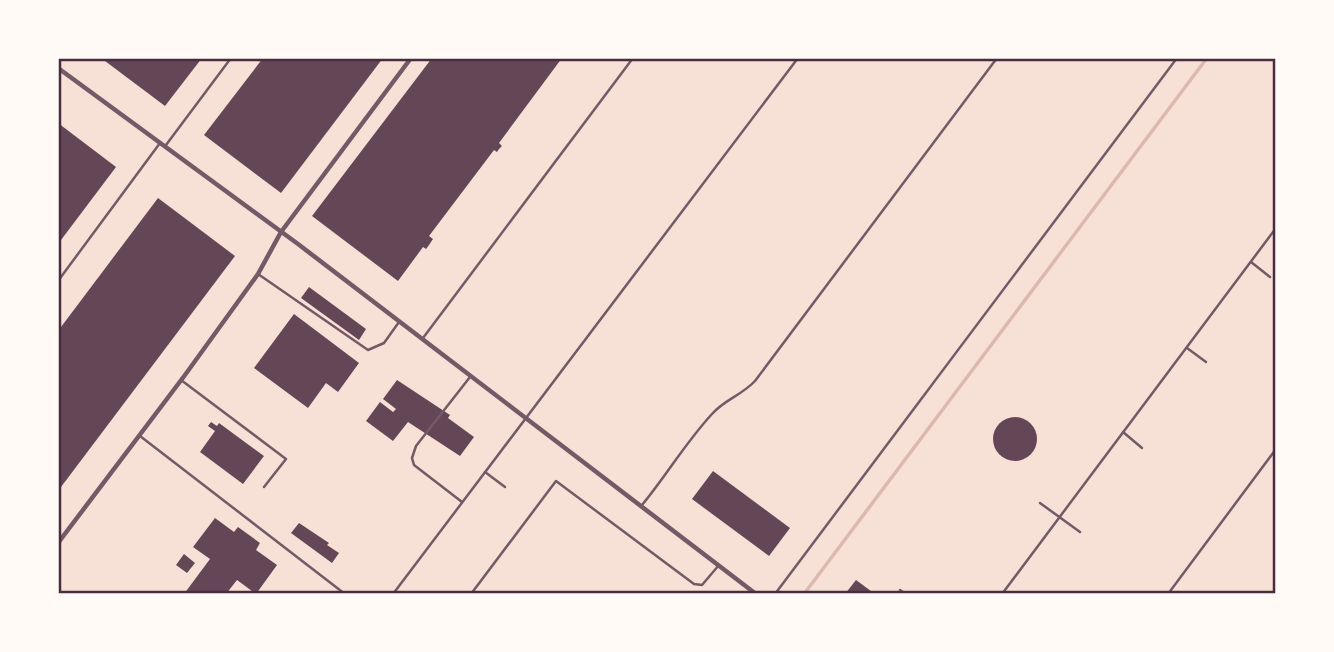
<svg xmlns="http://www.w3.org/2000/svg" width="1334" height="652" font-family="'DejaVu Sans',sans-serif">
<rect width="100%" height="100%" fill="#f7e1d7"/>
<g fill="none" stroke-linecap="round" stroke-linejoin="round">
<!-- stream -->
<path stroke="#dcb8b0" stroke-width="3.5" d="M 804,594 L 1207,58"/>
</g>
<!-- building -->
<g fill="#644757">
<path d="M 101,58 L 202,58 L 165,106 Z"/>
<path d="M 263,58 L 383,58 L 281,193 L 204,135 Z"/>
<path d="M 432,58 L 562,58 L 499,143 L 502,146 L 499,149 L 497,152 L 494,150 L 429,236 L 433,239 L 429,245 L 426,249 L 423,247 L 398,281 L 312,216 Z"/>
<path d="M 58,123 L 116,167 L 58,244 Z"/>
<path d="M 158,198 L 235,256 L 58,491 L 58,331 Z"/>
<path d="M 309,287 L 366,329 L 359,340 L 301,298 Z"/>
<path d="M 294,314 L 359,363 L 338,392 L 326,383 L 308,408 L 254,368 Z"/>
<path d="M 397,380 L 450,415 L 448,418 L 474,437 L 460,456 L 408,422 L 393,441 L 366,421 L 380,402 L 393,412 L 396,409 L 383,399 Z"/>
<circle cx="1015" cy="439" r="22"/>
<path d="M 211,422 L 217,426 L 219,423 L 264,456 L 243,484 L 200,452 L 215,431 L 208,426 Z"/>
<path d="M 713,471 L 790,528 L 769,556 L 692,499 Z"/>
<path d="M 215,518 L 234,532 L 238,527 L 260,543 L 256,550 L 277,565 L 256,594 L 237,580 L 226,594 L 184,594 L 210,559 L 193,547 Z"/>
<path d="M 299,523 L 329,543 L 327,545 L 339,553 L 332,563 L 291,533 Z"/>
<path d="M 184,554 L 195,563 L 187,573 L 176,565 Z"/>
<path d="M 856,580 L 875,594 L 845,594 Z"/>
</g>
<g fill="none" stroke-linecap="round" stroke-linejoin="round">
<!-- service -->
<g stroke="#755966" stroke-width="2.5">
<path d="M 166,145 L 231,58"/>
<path d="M 1251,262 L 1270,277"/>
<path d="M 258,274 L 368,350 L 384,343 L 399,322"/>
<path d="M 58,281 L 160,143"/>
<path d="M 423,338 L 633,58"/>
<path d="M 1187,348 L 1206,362"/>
<path d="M 181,380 L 286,459 L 264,487"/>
<path d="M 1123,432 L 1142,448"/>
<path d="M 140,436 L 345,594"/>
<path d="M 485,472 L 505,487"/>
<path d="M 462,502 L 414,465 L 412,458 L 416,446 L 470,377"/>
<path d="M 1040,503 L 1080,532"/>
<path d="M 642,505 C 666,476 686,442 712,414 C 724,400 742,395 755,381 L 997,58"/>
<path d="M 900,590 L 906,594"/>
<path d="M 393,594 L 798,58"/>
<path d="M 471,594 L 556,481 L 694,584 L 702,585 L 719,565"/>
<path d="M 775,594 L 1177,58"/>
<path d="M 1002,594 L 1276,228"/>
<path d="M 1168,594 L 1276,449"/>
</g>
<!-- minor -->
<g stroke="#755966" stroke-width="4.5">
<path d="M 58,68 L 298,244 L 756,594"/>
<path d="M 58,543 L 185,375 L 258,274 L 281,232 L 411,58"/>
</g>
</g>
<!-- border -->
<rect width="1334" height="652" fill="none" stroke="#fffaf5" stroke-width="119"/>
<rect x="60" y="60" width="1214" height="532" fill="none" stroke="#4a2c40" stroke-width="2.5"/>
</svg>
